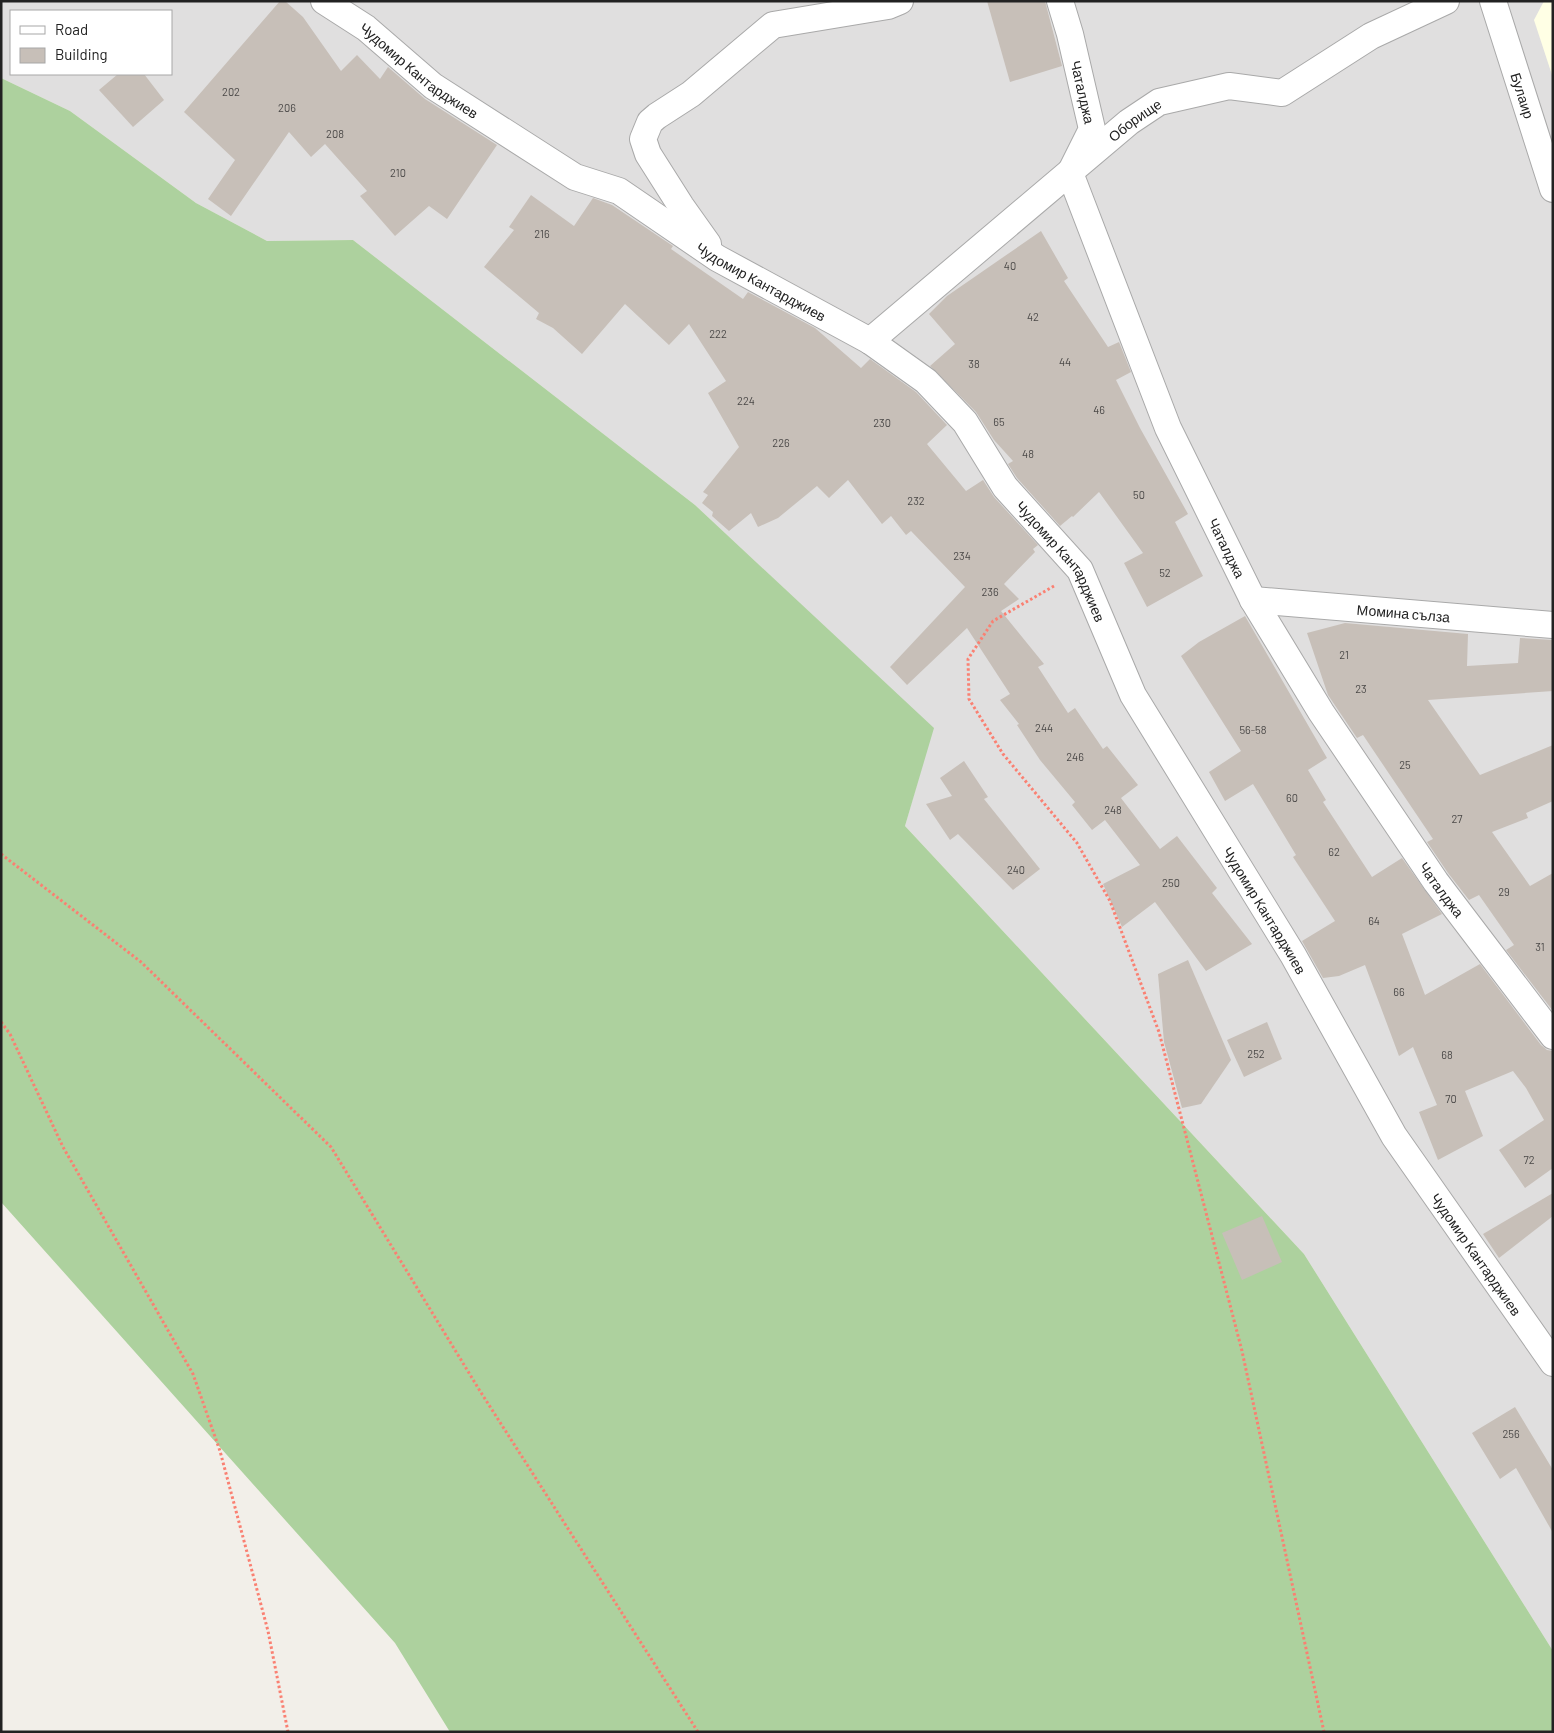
<svg xmlns="http://www.w3.org/2000/svg" width="1554" height="1733" font-family="Barlow,sans-serif">
<rect width="100%" height="100%" fill="#f2efe9"/>
<!-- residential -->
<path fill="#e0dfdf" fill-rule="evenodd" d="M 1,1 L 1553,1 L 1553,1651 L 1304,1254 L 905,826 L 933,728 L 695,505 L 353,240 L 267,241 L 196,203 L 70,111 L 1,78 ZM 11,11 L 171,11 L 171,74 L 11,74 Z"/>
<!-- education -->
<path fill="#ffffe5" d="M 1544,1 L 1553,1 L 1553,78 L 1534,20 Z"/>
<!-- forest -->
<path fill="#add19e" d="M 1,78 L 70,111 L 196,203 L 267,241 L 353,240 L 695,505 L 934,728 L 905,826 L 1304,1254 L 1553,1651 L 1553,1732 L 450,1732 L 395,1643 L 1,1202 Z"/>
<!-- building -->
<g fill="#c7bfb8">
<path d="M 280,1 L 285,1 L 303,17 L 341,71 L 357,55 L 380,79 L 388,67 L 425,99 L 497,145 L 447,219 L 429,206 L 395,236 L 360,196 L 367,191 L 325,144 L 311,157 L 289,132 L 231,216 L 208,199 L 235,160 L 184,112 Z"/>
<path d="M 987,1 L 1045,1 L 1062,66 L 1010,82 Z"/>
<path d="M 118,74 L 144,74 L 164,100 L 133,127 L 99,90 Z"/>
<path d="M 531,195 L 574,226 L 593,198 L 612,205 L 673,246 L 671,249 L 743,299 L 748,292 L 815,328 L 861,368 L 870,359 L 916,392 L 947,425 L 927,444 L 966,491 L 983,480 L 994,497 L 1038,545 L 1033,549 L 1035,552 L 1004,584 L 1019,599 L 1001,611 L 1044,664 L 1038,667 L 1068,713 L 1075,708 L 1103,749 L 1107,746 L 1138,785 L 1121,798 L 1160,849 L 1177,836 L 1217,888 L 1212,893 L 1252,944 L 1206,971 L 1155,902 L 1122,927 L 1103,884 L 1140,865 L 1105,820 L 1092,830 L 1072,805 L 1075,802 L 1040,760 L 1017,725 L 1019,724 L 1000,700 L 1010,694 L 967,628 L 907,685 L 890,667 L 965,587 L 911,531 L 906,535 L 891,516 L 882,524 L 848,480 L 829,498 L 817,486 L 778,518 L 758,527 L 751,513 L 729,531 L 712,516 L 713,512 L 702,503 L 708,495 L 703,492 L 739,447 L 708,393 L 726,381 L 689,324 L 669,345 L 625,304 L 582,354 L 553,328 L 536,319 L 539,313 L 484,267 L 514,230 L 509,227 Z"/>
<path d="M 1041,231 L 1068,278 L 1064,281 L 1108,347 L 1119,342 L 1131,372 L 1116,380 L 1140,428 L 1188,514 L 1175,522 L 1203,576 L 1147,607 L 1124,563 L 1143,553 L 1099,492 L 1073,517 L 1072,516 L 1060,526 L 1017,478 L 1008,464 L 1013,461 L 994,440 L 976,412 L 930,366 L 955,344 L 929,314 L 947,296 Z"/>
<path d="M 1245,616 L 1327,758 L 1308,770 L 1326,800 L 1323,802 L 1372,877 L 1402,858 L 1442,914 L 1402,934 L 1425,995 L 1480,964 L 1541,1045 L 1547,1050 L 1553,1051 L 1553,1168 L 1525,1188 L 1499,1150 L 1544,1120 L 1526,1088 L 1513,1071 L 1465,1091 L 1483,1136 L 1438,1160 L 1419,1112 L 1437,1105 L 1413,1047 L 1399,1056 L 1365,965 L 1339,976 L 1323,978 L 1302,941 L 1335,921 L 1293,857 L 1296,855 L 1253,784 L 1225,801 L 1209,772 L 1241,751 L 1181,656 L 1199,642 Z"/>
<path d="M 1345,623 L 1468,634 L 1467,666 L 1518,663 L 1520,638 L 1553,640 L 1553,691 L 1428,700 L 1480,775 L 1553,745 L 1553,801 L 1526,813 L 1528,818 L 1492,832 L 1530,886 L 1553,873 L 1553,1011 L 1506,950 L 1514,945 L 1479,895 L 1469,900 L 1448,873 L 1427,842 L 1433,839 L 1363,735 L 1357,738 L 1328,695 L 1307,633 Z"/>
<path d="M 964,761 L 988,797 L 984,799 L 1040,869 L 1013,890 L 958,834 L 950,840 L 926,804 L 952,796 L 940,778 Z"/>
<path d="M 1188,960 L 1231,1060 L 1201,1104 L 1182,1108 L 1164,1042 L 1158,974 Z"/>
<path d="M 1267,1022 L 1282,1059 L 1244,1077 L 1227,1040 Z"/>
<path d="M 1553,1193 L 1553,1216 L 1499,1258 L 1483,1234 Z"/>
<path d="M 1262,1216 L 1282,1262 L 1242,1280 L 1222,1233 Z"/>
<path d="M 1515,1407 L 1553,1470 L 1553,1533 L 1516,1468 L 1500,1479 L 1472,1433 Z"/>
</g>
<g fill="none" stroke-linecap="round" stroke-linejoin="round">
<!-- minor casing -->
<g stroke="#a9a9a9" stroke-width="28">
<g id="minor">
<path id="s1" d="M 324,1 L 366,28 L 433,86 L 575,177 L 619,191 L 717,258 L 870,341 L 926,381 L 965,422 L 1005,487 L 1080,570 L 1133,695 L 1293,955 L 1394,1136 L 1553,1363"/>
<path id="s2" d="M 1060,1 L 1070,34 L 1092,129 L 1070,173 L 1168,428 L 1253,600 L 1321,712 L 1436,882 L 1553,1036"/>
<path id="s3" d="M 1493,1 L 1553,189"/>
<path d="M 708,244 L 681,206 L 648,154 L 643,139 L 650,122 L 657,116 L 691,94 L 773,25 L 888,6 L 900,1"/>
<path id="s4" d="M 870,341 L 1129,122 L 1159,102 L 1229,86 L 1282,93 L 1371,36 L 1446,1"/>
<path id="s5" d="M 1253,600 L 1553,625"/>
</g>
</g>
<!-- path -->
<g stroke="#fa8072" stroke-width="3" stroke-dasharray="2.5 2.5" stroke-linecap="butt">
<path d="M 1054,586 L 993,621 L 968,659 L 969,699 L 1003,754 L 1077,843 L 1110,901 L 1159,1032 L 1242,1351 L 1324,1732"/>
<path d="M 1,854 L 141,962 L 331,1147 L 480,1391 L 698,1732"/>
<path d="M 1,1022 L 10,1034 L 63,1147 L 193,1374 L 220,1451 L 268,1631 L 288,1732"/>
</g>
<!-- minor -->
<use href="#minor" stroke="#fff" stroke-width="26"/>
</g>
<g text-anchor="middle" dominant-baseline="central" stroke-width="4" stroke-linejoin="round" paint-order="stroke">
<!-- number labels -->
<g font-size="11" fill="#4b4948">
<text x="231" y="91">202</text>
<text x="287" y="107">206</text>
<text x="335" y="133">208</text>
<text x="398" y="172">210</text>
<text x="542" y="233">216</text>
<text x="1010" y="265">40</text>
<text x="1033" y="316">42</text>
<text x="718" y="333">222</text>
<text x="1065" y="361">44</text>
<text x="974" y="363">38</text>
<text x="746" y="400">224</text>
<text x="1099" y="409">46</text>
<text x="999" y="421">65</text>
<text x="882" y="422">230</text>
<text x="781" y="442">226</text>
<text x="1028" y="453">48</text>
<text x="1139" y="494">50</text>
<text x="916" y="500">232</text>
<text x="962" y="555">234</text>
<text x="1165" y="572">52</text>
<text x="990" y="591">236</text>
<text x="1344" y="654">21</text>
<text x="1361" y="688">23</text>
<text x="1044" y="727">244</text>
<text x="1253" y="729">56-58</text>
<text x="1075" y="756">246</text>
<text x="1405" y="764">25</text>
<text x="1292" y="797">60</text>
<text x="1113" y="809">248</text>
<text x="1457" y="818">27</text>
<text x="1334" y="851">62</text>
<text x="1016" y="869">240</text>
<text x="1171" y="882">250</text>
<text x="1504" y="891">29</text>
<text x="1374" y="920">64</text>
<text x="1540" y="946">31</text>
<text x="1399" y="991">66</text>
<text x="1256" y="1053">252</text>
<text x="1447" y="1054">68</text>
<text x="1451" y="1098">70</text>
<text x="1529" y="1159">72</text>
<text x="1511" y="1433">256</text>
</g>
<!-- street labels -->
<g font-size="14" fill="#222" stroke="#fff">
<text stroke="none"><textPath href="#s1" startOffset="118">Чудомир Кантарджиев</textPath></text>
<text stroke="none"><textPath href="#s2" startOffset="94">Чаталджа</textPath></text>
<text stroke="none"><textPath href="#s3" startOffset="99">Булаир</textPath></text>
<text stroke="none"><textPath href="#s4" startOffset="345">Оборище</textPath></text>
<text stroke="none"><textPath href="#s1" startOffset="522">Чудомир Кантарджиев</textPath></text>
<text stroke="none"><textPath href="#s2" startOffset="588">Чаталджа</textPath></text>
<text stroke="none"><textPath href="#s1" startOffset="942">Чудомир Кантарджиев</textPath></text>
<text stroke="none"><textPath href="#s5" startOffset="151">Момина сълза</textPath></text>
<text stroke="none"><textPath href="#s2" startOffset="992">Чаталджа</textPath></text>
<text stroke="none"><textPath href="#s1" startOffset="1348">Чудомир Кантарджиев</textPath></text>
<text stroke="none"><textPath href="#s1" startOffset="1752">Чудомир Кантарджиев</textPath></text>
</g>
</g>
<!-- border -->
<rect width="1554" height="1733" fill="none" stroke="#222222" stroke-width="5"/>
<!-- legend -->
<rect x="10" y="10" width="162" height="65" fill="#ffffff" stroke="#a7a7a7"/>
<rect x="20" y="26" width="25" height="8" fill="#ffffff" stroke="#a7a7a7"/>
<text x="55" y="35" font-size="15" fill="#222222">Road</text>
<rect x="20" y="48" width="25" height="15" fill="#c7bfb8" stroke="#a7a7a7"/>
<text x="55" y="60" font-size="15" fill="#222222">Building</text>
</svg>
